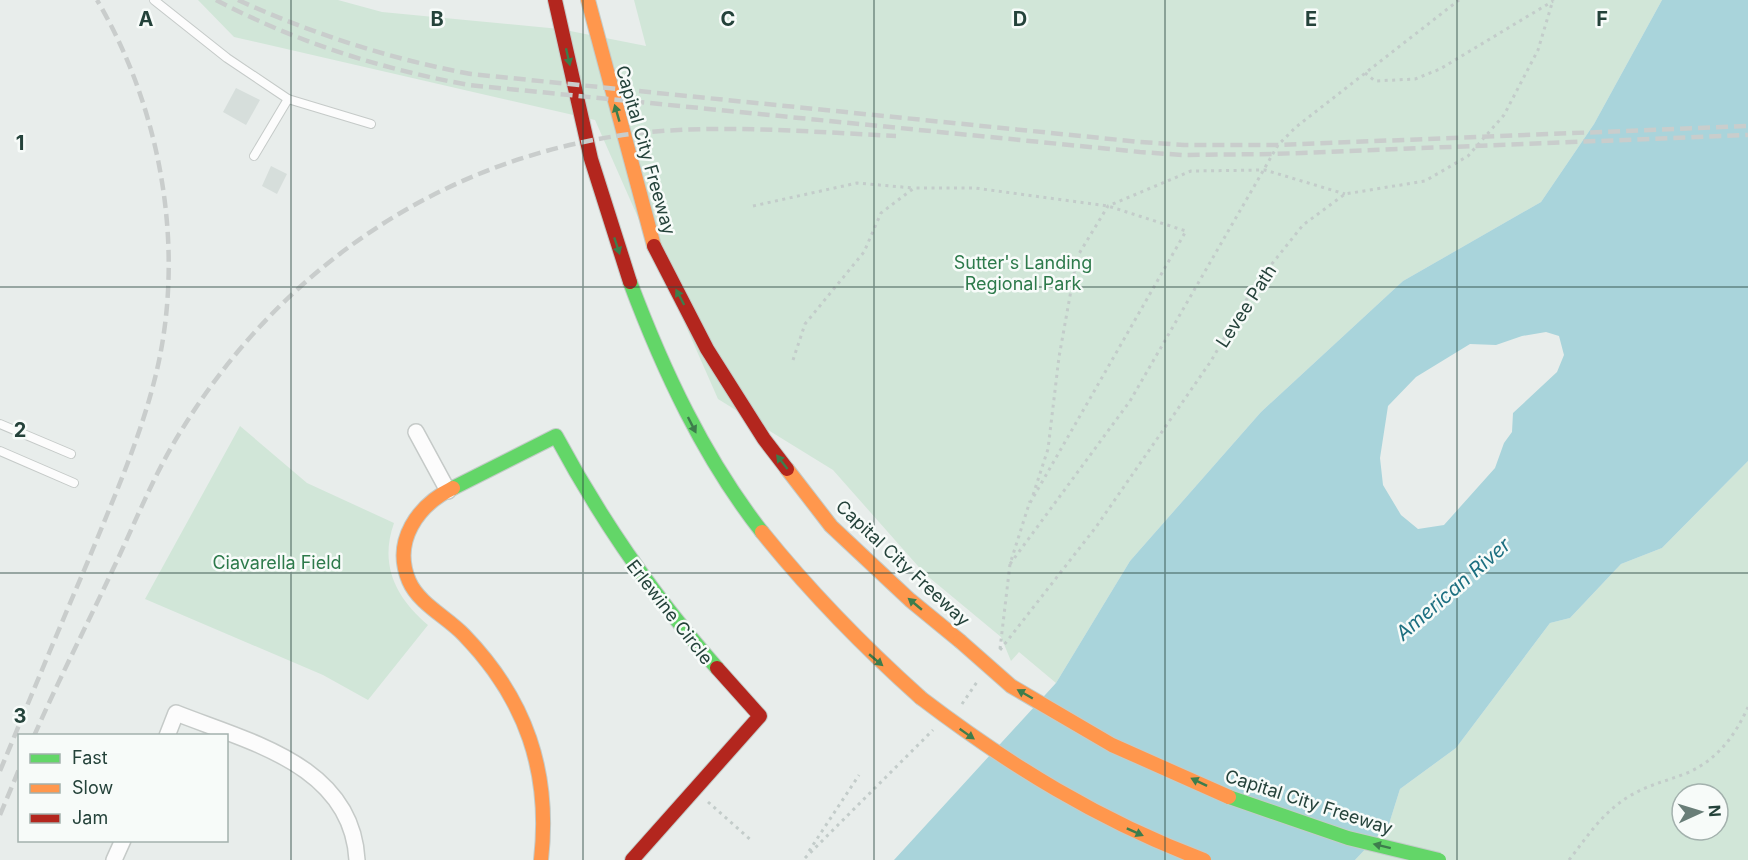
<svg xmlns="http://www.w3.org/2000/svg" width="1748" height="860" font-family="Inter,sans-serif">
<rect width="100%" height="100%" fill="#e8edeb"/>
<!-- built -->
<g fill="#d6dedb">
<path d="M 236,88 L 260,100 L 246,125 L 223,112 Z"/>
<path d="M 271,166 L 287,174 L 277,194 L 262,186 Z"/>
</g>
<!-- green -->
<g fill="#d1e6d8" fill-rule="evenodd">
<path d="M 198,0 L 338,0 L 382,12 L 560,29 L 646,46 L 634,0 L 1662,0 L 1594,124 L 1541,202 L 1403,281 L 1261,412 L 1130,561 L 1056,683 L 1019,652 L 1011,661 L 1001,637 L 925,574 L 833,470 L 718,399 L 595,120 L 234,37 Z"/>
<path d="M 240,426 L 307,483 L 394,523 C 379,565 396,598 428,625 L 368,700 L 323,675 L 145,599 Z"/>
<path d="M 1748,461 L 1748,860 L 1355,860 L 1389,824 L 1400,789 L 1456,748 L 1550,623 L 1570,618 L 1621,564 L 1662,548 ZM 1682,794 L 1718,794 L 1718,830 L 1682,830 Z"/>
</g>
<!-- water -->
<path fill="#a9d4db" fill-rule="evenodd" d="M 1662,0 L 1748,0 L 1748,461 L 1662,548 L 1621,564 L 1570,618 L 1550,623 L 1456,748 L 1400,789 L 1389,824 L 1355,860 L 894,860 L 1056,683 L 1130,561 L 1261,412 L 1403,281 L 1541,202 L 1594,124 ZM 1546,332 L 1559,336 L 1564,355 L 1557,372 L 1513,413 L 1512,432 L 1504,443 L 1495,468 L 1444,525 L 1418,529 L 1401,515 L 1383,485 L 1380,458 L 1388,406 L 1416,377 L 1470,344 L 1496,345 L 1522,336 Z"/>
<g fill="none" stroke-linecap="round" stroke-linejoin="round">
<!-- lane casing -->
<g stroke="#c5cac8" stroke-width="10">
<g id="lane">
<path d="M 154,0 L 227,58 L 288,99"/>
<path d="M 254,156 L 288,99 L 371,124"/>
<path d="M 0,424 L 71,454"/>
<path d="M 0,451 L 74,483"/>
</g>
</g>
<!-- street casing -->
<g stroke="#c5cac8" stroke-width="18">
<g id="street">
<path d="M 416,432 L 448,491"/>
<path d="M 167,736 L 176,713 C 249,742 352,765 357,860"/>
<path d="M 114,860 L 123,840"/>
</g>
</g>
<!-- fast casing -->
<g stroke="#c3cbc8" stroke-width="16">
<g id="fast">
<path d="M 630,282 C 663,370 704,458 762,532"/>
<path d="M 453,488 L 556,436 C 601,520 654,597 717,668"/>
</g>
</g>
<!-- slow casing -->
<g stroke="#c3cbc8" stroke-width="16">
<g id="slow">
<path d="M 588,0 L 654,246"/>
<path d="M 787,469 L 831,526 L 910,600 L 960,641"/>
<path d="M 453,488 C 418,505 392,541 409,581 C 419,604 447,617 464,635 C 526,699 551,772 541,860"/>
<path d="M 762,532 C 811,593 863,646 921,698"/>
</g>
</g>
<!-- jam casing -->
<g stroke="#c3cbc8" stroke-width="16">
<g id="jam">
<path d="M 555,0 L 591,159 L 630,282"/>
<path d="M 654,246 L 707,349 L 764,439 L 787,469"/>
<path d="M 632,860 L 760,716 L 717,668"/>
</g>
</g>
<!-- path -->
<g stroke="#c3ccca" stroke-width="3" stroke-dasharray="3 4.5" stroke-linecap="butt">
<path d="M 1365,73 L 1375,81 L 1415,79 L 1440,69 L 1553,1"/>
<path d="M 753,206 L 857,183 L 913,188"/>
<path d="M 793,360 L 805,324 L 864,252 L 881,213 L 914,188 L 975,188 L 1108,206 L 1186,231 L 1030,503"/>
<path d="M 1033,495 L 1048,449 L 1059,357 L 1077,257 L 1108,206 L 1191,171 L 1265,170 L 1345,194"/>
<path d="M 1010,564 L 1130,401 L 1278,145 L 1296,127 L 1459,0"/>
<path d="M 1000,649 L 1010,564 L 1030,501"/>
<path d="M 1000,650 L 1096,527 L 1211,361 L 1255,285 L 1303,225 L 1345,194 L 1425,181 L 1468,156 L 1504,115 L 1538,50 L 1553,0"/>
<path d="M 962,704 L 977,682"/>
<path d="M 708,802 L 752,841"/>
<path d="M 809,851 L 859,775"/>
<path d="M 805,858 L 933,730"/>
<path d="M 1569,860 C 1587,837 1602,813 1628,797 C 1647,785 1667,781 1687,773 C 1717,760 1735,736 1748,707"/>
</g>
<!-- lane -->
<use href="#lane" stroke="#fcfcfc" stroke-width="8"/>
<!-- street -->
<use href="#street" stroke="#fcfcfc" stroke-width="15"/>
<!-- fast -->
<use href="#fast" stroke="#63d668" stroke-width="14"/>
<!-- slow -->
<use href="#slow" stroke="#ff974d" stroke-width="14"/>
<!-- jam -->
<use href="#jam" stroke="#b3261e" stroke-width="14"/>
<!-- rail -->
<g stroke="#c9cdcc" stroke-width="4.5" stroke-dasharray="12 6" stroke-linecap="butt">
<path d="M 216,0 C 296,42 381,69 469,85 L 1140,152 L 1183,155 L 1274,154 L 1748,135"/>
<path d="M 238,0 C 313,34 390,59 471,74 L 1140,142 L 1184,145 L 1278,145 L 1748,126"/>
<path d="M 34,736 C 59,679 88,623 114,567 C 136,521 154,474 181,431 C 281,267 446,155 639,133 C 723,124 811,132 896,136"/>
<path d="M 0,771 C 29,701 58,631 88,561 C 112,502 138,444 154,382 C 187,256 163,112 97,0"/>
<path d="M 0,815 L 20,767"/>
</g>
<!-- fast-bridge casing -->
<g stroke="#c3ccc9" stroke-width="16" stroke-linecap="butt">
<path id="fast-bridge" d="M 1229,797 L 1348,838 L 1439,860"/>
</g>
<!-- slow-bridge casing -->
<g stroke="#c3ccc9" stroke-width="16" stroke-linecap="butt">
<g id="slow-bridge">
<path d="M 960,641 L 1011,686 L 1112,745 L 1229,797"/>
<path d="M 921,698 C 1009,765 1100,821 1204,860"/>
</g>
</g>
<!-- fast-bridge -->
<use href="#fast-bridge" stroke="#63d668" stroke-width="14"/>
<!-- slow-bridge -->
<use href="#slow-bridge" stroke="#ff974d" stroke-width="14"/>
</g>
<!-- one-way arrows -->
<defs><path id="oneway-solid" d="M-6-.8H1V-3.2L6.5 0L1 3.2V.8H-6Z" transform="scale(1.5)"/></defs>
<g fill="#3d7d4c">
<use href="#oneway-solid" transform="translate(568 57) rotate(77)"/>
<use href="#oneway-solid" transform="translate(617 113) rotate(-106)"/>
<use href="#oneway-solid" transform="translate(617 246) rotate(72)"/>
<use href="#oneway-solid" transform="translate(680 297) rotate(-118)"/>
<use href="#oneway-solid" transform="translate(692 425) rotate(63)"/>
<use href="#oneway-solid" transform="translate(782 462) rotate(-128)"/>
<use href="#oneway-solid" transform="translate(915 604) rotate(-140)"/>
<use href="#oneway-solid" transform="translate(876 660) rotate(40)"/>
<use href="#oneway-solid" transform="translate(1025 694) rotate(-150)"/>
<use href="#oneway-solid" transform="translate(967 734) rotate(35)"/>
<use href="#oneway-solid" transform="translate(1199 782) rotate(-154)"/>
<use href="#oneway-solid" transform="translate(1135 832) rotate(24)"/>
<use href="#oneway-solid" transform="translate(1382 846) rotate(-166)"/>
</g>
<!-- grid -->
<path fill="none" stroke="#24423a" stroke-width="1.5" stroke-opacity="0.55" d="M 291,0 L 291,860M 583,0 L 583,860M 874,0 L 874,860M 1165,0 L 1165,860M 1457,0 L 1457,860M 0,287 L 1748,287M 0,573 L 1748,573"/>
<g text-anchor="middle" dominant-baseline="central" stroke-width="5" stroke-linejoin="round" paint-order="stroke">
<!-- street labels -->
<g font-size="18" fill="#24423a" stroke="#f7fbf9">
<text transform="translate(646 150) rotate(74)">Capital City Freeway</text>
<text transform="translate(1246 306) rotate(-57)">Levee Path</text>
<text transform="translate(903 563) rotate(43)">Capital City Freeway</text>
<text transform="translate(670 612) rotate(52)">Erlewine Circle</text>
<text transform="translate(1309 802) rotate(18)">Capital City Freeway</text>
</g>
<!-- park labels -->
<g font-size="18" fill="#2d7a4b" stroke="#f7fbf9">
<text x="1023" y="262">Sutter's Landing<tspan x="1023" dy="21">Regional Park</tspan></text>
<text x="277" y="562">Ciavarella Field</text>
</g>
<!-- water labels -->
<g font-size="20" font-style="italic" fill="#1c6f80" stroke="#f7fbf9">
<text transform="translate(1453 589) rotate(-41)">American River</text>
</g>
</g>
<g font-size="20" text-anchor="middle" font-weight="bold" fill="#24423a" stroke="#f7fbf9" stroke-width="5" stroke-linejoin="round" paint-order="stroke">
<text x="146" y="26">A</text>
<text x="437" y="26">B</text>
<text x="728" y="26">C</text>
<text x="1020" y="26">D</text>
<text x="1311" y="26">E</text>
<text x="1602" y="26">F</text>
<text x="20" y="150">1</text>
<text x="20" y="437">2</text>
<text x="20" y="723">3</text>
</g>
<!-- legend -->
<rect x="18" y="734" width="210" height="108" fill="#f7fbf9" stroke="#a3b1ad" stroke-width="1.5"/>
<rect x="30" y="754" width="30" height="9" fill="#63d668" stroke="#a3b1ad" stroke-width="1.5"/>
<text x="72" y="764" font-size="18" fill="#24423a">Fast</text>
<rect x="30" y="784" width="30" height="9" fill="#ff974d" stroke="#a3b1ad" stroke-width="1.5"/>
<text x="72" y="794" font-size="18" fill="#24423a">Slow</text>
<rect x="30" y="814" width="30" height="9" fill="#b3261e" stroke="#a3b1ad" stroke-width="1.5"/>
<text x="72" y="824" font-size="18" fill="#24423a">Jam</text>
<!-- north arrow -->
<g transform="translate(1700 812) rotate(86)"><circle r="28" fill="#f7fbf9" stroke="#a3b1ad" stroke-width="1.5"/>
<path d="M0-4.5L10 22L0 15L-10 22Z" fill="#697e78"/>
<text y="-9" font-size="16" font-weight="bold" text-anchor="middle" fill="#24423a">N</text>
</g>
</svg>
